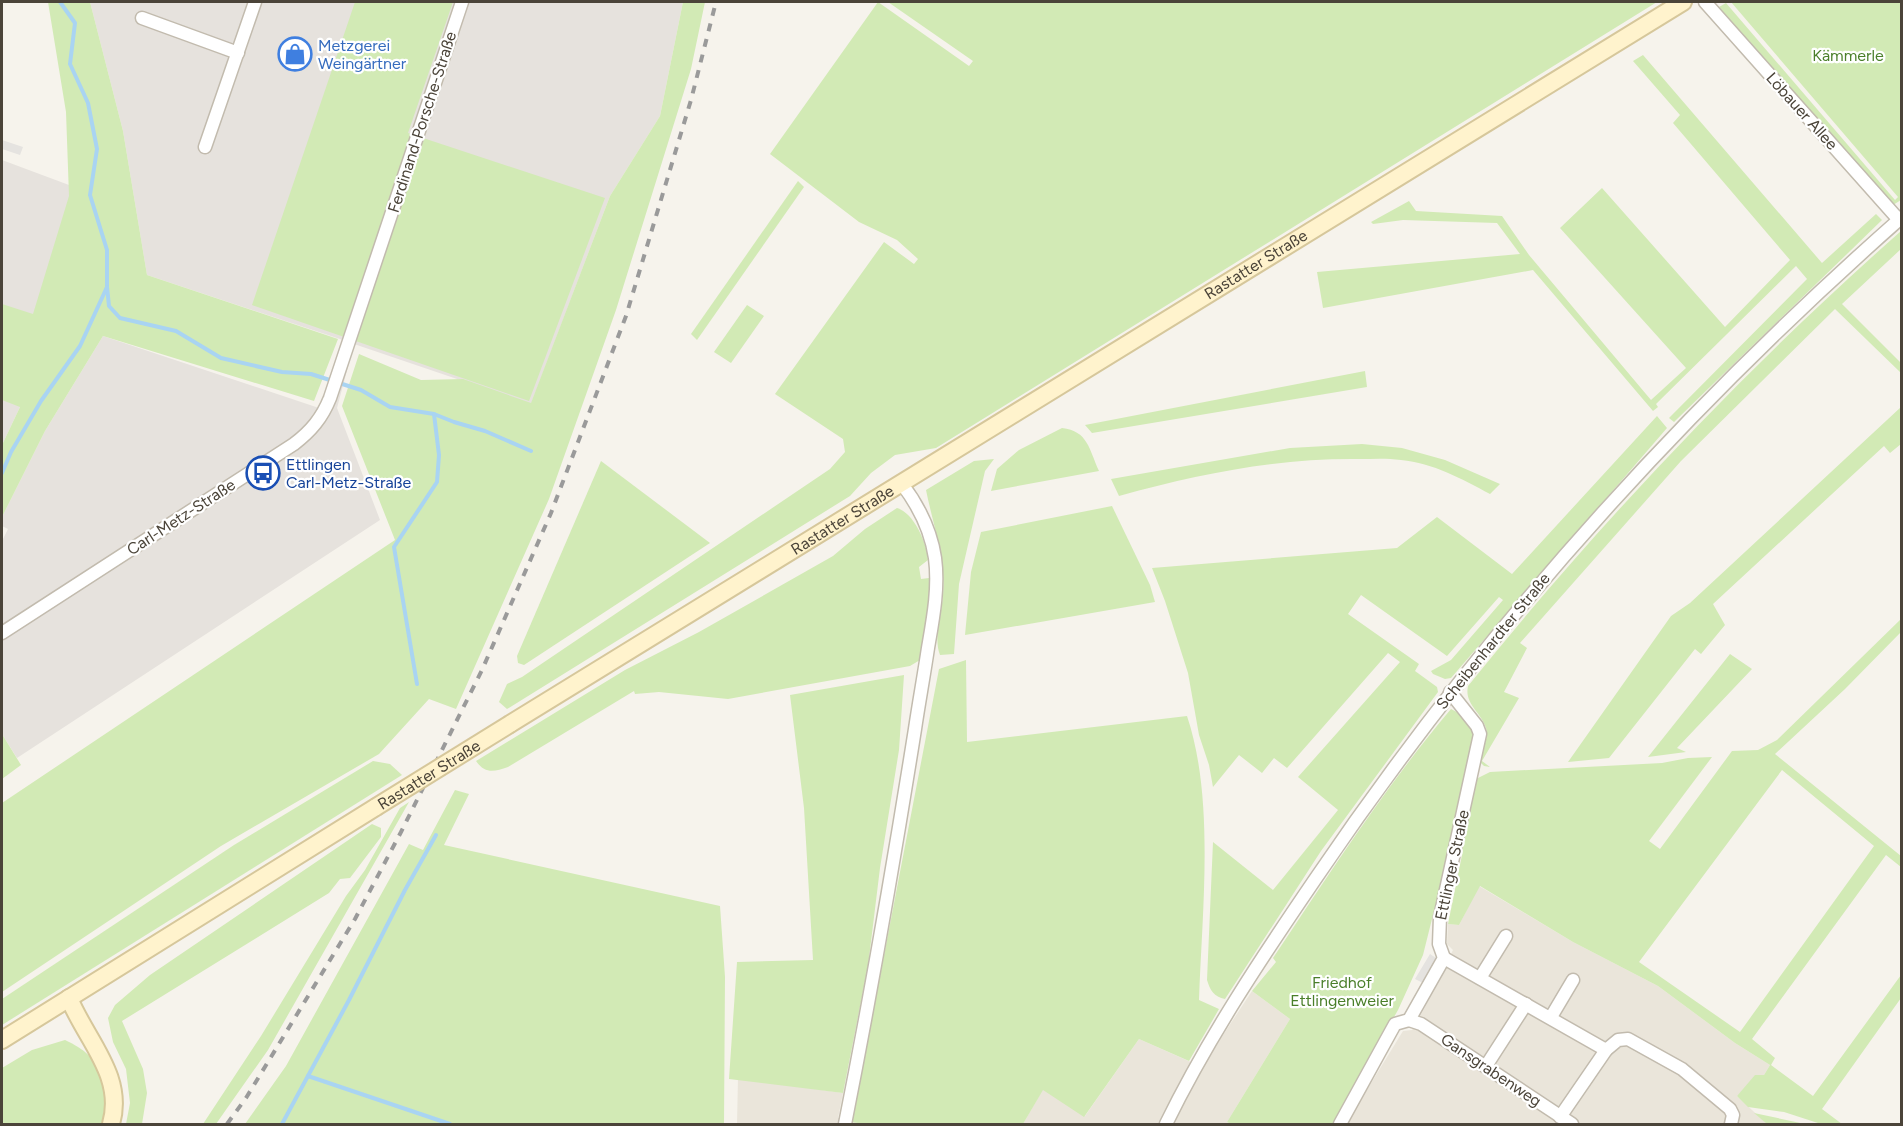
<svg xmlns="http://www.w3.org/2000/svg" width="1903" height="1126" font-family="Figtree,sans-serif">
<rect width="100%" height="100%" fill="#f6f3ec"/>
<!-- residential -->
<g fill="#eae5da">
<path d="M 1479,886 L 1573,942 L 1658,986 L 1735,1043 L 1770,1065 L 1764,1075 L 1737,1096 L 1767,1124 L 1346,1124 L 1403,1031 L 1412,1030 L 1424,1009 L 1453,950 L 1447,944 L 1448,924 L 1459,925 Z"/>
<path d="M 1252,991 L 1290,1019 L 1227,1122 L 1231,1124 L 1023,1124 L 1043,1089 L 1085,1116 L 1139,1039 L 1202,1067 Z"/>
<path d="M 738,1078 L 843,1093 L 838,1118 L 863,1124 L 737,1124 Z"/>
</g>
<!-- industrial -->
<g fill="#e6e2dd">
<path d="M 90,2 L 683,2 L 660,116 L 610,196 L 531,404 L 354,344 L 337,408 L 380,520 L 17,758 L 2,734 L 2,541 L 8,529 L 2,526 L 2,517 L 45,431 L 103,336 L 319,408 L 343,340 L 147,275 L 123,131 Z"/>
<path d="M 2,160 L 69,185 L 72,297 L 2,445 Z"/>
</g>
<!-- green -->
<g fill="#d2eab5" fill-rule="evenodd">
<path d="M 48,2 L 90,2 L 123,131 L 147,275 L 338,339 L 314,401 L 103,336 L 45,431 L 2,517 L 2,445 L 20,407 L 2,400 L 2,304 L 33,314 L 69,196 L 66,112 Z"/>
<path d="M 355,2 L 453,2 L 408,133 L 605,198 L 529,401 L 252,305 Z"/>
<path d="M 683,2 L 705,2 L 691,69 L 616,310 L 549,499 L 456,709 L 429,699 L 379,754 L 221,846 L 2,992 L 2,803 L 395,540 L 342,406 L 359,354 L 421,380 L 463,379 L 531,403 L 610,196 L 660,116 Z"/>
<path d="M 878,2 L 969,66 L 973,61 L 888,2 L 1657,2 L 936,448 L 895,455 L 871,473 L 850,496 L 507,709 L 499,702 L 507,684 L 522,677 L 830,469 L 845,452 L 843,439 L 775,394 L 884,242 L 914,264 L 918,259 L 897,240 L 859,222 L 770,154 Z"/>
<path d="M 1731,2 L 1901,2 L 1901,200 L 1893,205 L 1741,33 L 1719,7 L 1726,3 L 1895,200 L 1898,197 Z"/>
<path d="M 1643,55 L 1822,263 L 1876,214 L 1882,220 L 1674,422 L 1669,418 L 1807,279 L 1796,266 L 1656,404 L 1658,407 L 1653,411 L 1533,270 L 1323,308 L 1317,272 L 1520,254 L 1497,223 L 1403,220 L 1373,224 L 1371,222 L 1409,201 L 1416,211 L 1502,216 L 1529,255 L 1651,400 L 1686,368 L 1560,228 L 1602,188 L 1725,327 L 1790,260 L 1673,123 L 1680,115 L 1633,61 Z"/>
<path d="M 798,181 L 804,187 L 697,340 L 691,334 Z"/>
<path d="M 1901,231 L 1901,249 L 1842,304 L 1901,363 L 1901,373 L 1835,309 L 1681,461 L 1520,643 L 1527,648 L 1504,692 L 1519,698 L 1482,761 L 1490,767 L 1484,766 L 1479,761 C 1482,751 1489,738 1486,728 C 1481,712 1464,704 1468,686 C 1601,521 1743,371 1901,231 Z"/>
<path d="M 747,305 L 764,316 L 731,363 L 714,352 Z"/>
<path d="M 1365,371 L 1367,387 L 1092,433 L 1085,425 Z"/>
<path d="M 1901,407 L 1901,444 L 1890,453 L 1884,446 L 1713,604 L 1725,625 L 1701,654 L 1695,649 L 1609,758 L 1568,762 L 1671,616 L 1690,603 Z"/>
<path d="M 1657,416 L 1667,428 L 1451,678 L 1445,679 L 1433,674 L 1431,671 L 1451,660 L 1503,600 L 1499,597 L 1447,656 L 1361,595 L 1348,614 L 1419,664 L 1415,671 L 1437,687 L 1438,692 L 1321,851 L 1225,999 C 1214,997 1210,990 1207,980 L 1213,842 L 1273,890 L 1338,810 L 1298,777 L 1400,662 L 1388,653 L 1287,768 L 1274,758 L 1262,773 L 1239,755 L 1213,787 L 1209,765 L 1199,735 L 1188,673 L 1165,601 L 1152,568 L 1397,548 L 1437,517 L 1512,574 Z"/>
<path d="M 1062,428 C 1088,431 1089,449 1099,471 L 991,491 L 997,469 L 1019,450 Z"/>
<path d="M 1362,444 L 1402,448 L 1445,460 L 1500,484 L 1490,494 C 1462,479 1433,463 1401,460 C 1387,458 1373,459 1359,459 C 1277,458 1198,474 1119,496 L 1111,479 L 1290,448 Z"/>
<path d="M 994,459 L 985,471 L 959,584 L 954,654 L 940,655 C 933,637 942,614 943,595 C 946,559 933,525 926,490 L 974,461 Z"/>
<path d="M 601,461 L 710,543 L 524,665 L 518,663 L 517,656 Z"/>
<path d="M 1112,506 L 1150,585 L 1155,602 L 965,635 L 971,572 L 981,532 Z"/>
<path d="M 897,508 C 914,513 927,543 928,560 L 919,567 L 921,579 L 929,578 L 931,586 L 920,660 L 910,666 L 728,699 L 659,692 L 635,694 L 634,691 L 508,767 C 494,772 485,774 476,761 L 625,670 L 699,632 L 833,556 L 865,529 Z"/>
<path d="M 1901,619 L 1901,632 L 1845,689 L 1775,754 L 1901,856 L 1901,867 L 1886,855 L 1752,1039 L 1775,1058 L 1771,1065 L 1813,1096 L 1901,975 L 1901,998 L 1822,1109 L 1842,1124 L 1821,1124 L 1784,1112 L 1748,1107 L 1737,1096 L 1755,1075 L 1764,1075 L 1770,1065 L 1735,1043 L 1658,986 L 1573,942 L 1480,886 L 1459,925 L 1448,924 L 1462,855 L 1457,853 L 1474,780 L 1490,772 L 1662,763 L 1688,758 L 1712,757 L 1649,841 L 1660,849 L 1732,751 L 1758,750 L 1777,740 ZM 1782,770 L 1874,846 L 1740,1032 L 1639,962 Z"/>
<path d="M 1730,654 L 1752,669 L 1677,748 L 1686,752 L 1648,757 Z"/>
<path d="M 966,660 L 967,742 L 1187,716 C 1215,799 1202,912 1199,1000 L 1219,1009 L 1189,1061 L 1139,1039 L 1084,1117 L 1043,1090 L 1023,1124 L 863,1124 L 852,1122 L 939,669 Z"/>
<path d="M 904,675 L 899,750 L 880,868 L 868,966 L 843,1093 L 729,1079 L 737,962 L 813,960 L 804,808 L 790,695 Z"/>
<path d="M 1451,709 C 1463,715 1472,722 1473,736 L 1458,815 L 1423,955 L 1398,1010 L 1333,1124 L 1231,1124 L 1227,1122 L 1290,1019 L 1252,991 L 1276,962 L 1273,958 C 1330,873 1385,787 1451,709 Z"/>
<path d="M 2,734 L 21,765 L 2,779 Z"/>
<path d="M 373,761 L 390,764 L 402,775 L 2,1025 L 2,999 L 234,845 Z"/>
<path d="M 455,790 L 469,794 L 444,845 L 720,906 L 725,977 L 724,1124 L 245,1124 L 286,1066 L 409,844 L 423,850 Z"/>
<path d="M 409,802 L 268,1050 L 216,1124 L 203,1124 L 261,1036 L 346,896 L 365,870 L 400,808 Z"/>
<path d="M 372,824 L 381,828 L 381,837 L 350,878 L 340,879 L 329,893 L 122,1021 L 143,1069 L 147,1093 L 142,1124 L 126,1124 L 130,1103 L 126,1069 L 113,1042 L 108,1018 L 115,1005 L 150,975 Z"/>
<path d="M 65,1040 C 105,1058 109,1085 104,1124 L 2,1124 L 2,1068 L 32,1050 Z"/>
<path d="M 1754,1113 L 1805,1124 L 1767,1124 Z"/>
</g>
<!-- parking -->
<g fill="#e5e3e0">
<path d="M 2,140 L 23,147 L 20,155 L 2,149 Z"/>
<path d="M 1430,954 L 1439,960 L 1425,984 L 1415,979 Z"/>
</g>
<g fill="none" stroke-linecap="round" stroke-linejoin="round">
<!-- stream -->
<g stroke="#a9d4f2" stroke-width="4">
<path d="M 60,2 L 75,23 L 70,64 L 88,103 L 97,149 L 90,195 L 107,250 L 107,287 L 109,306 L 120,318 L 176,331 L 221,358 L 282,372 L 311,374 L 361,390 L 390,407 L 434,414 L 454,422 L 485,431 L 531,451"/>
<path d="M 2,473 L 11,452 L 41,401 L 80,346 L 107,287"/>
<path d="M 417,684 L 394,547 L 437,482 L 439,455 L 434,414"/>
<path d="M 308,1076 L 450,1124"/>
<path d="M 282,1124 L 349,1000 L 405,890 L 436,835"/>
</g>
<!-- minor casing -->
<g stroke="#c2bbae" stroke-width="15">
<g id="minor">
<path d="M 1705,2 L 1899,220"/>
<path d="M 142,18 L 238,53"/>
<path d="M 205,147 L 255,2"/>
<path d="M 2,633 L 294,444 C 311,431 322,418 330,398 L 462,2"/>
<path d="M 1444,958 L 1606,1050 L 1618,1040 L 1628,1039 L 1682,1069 L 1730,1109 L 1733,1115 L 1731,1124"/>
<path d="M 1480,978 L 1506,936"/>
<path d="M 1551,1017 L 1573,980"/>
<path d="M 1409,1020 L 1421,1024 L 1572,1124"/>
<path d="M 1486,1066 L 1526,1004"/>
<path d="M 1560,1117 L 1606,1050"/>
<path d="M 845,1124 C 871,993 894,861 915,729 C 919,702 924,675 928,648 C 933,619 939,588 935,558 C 931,531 918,505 902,484"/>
<path d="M 1166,1124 C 1208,1038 1262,957 1316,878 C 1482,633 1680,413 1902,217"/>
<path d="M 1340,1124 L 1395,1024 L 1409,1020 L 1444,958 L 1439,944 L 1440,917 L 1480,734 L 1477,726 L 1450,692"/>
</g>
</g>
<!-- secondary casing -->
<g stroke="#d6c79b" stroke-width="20">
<g id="secondary">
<path id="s1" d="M 510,724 C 902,484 1291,240 1683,2"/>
<path d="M 69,998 C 86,1040 125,1076 111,1124"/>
<path d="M 2,1040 L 376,807"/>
</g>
</g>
<!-- minor -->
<use href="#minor" stroke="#fff" stroke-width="12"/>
<!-- secondary -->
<use href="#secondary" stroke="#fff3cd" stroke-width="16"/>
<!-- rail -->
<path stroke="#9a9a9a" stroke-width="4" stroke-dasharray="8 8" stroke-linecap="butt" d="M 227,1124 L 246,1098 L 355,919 L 401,832 L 482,670 L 551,513 L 626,316 L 691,100 L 716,2"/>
<!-- secondary-bridge casing -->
<g stroke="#d6c79b" stroke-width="20" stroke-linecap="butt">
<g id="secondary-bridge">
<path id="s2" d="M 376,807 L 510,724"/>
</g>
</g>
<!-- secondary-bridge -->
<use href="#secondary-bridge" stroke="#fff3cd" stroke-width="16"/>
</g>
<!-- icons -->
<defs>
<g id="shop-ring" transform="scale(1.725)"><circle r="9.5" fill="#fff" stroke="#3f7fe0" stroke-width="1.5"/><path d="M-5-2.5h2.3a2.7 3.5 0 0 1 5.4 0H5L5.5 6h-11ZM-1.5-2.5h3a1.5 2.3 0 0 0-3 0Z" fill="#3f7fe0"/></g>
<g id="bus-ring" transform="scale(1.725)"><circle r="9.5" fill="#fff" stroke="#1a4fb4" stroke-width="1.5"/><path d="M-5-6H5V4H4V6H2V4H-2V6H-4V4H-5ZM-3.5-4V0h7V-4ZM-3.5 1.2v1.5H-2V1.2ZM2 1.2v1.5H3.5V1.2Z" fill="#1a4fb4"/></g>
</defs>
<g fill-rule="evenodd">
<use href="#shop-ring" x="295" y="54"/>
<use href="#bus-ring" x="263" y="473"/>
</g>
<g text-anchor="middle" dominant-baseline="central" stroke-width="4.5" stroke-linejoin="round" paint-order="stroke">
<!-- shop labels -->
<g font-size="16" fill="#366cbe" stroke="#fff" text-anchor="start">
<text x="318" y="45">Metzgerei<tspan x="318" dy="18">Weingärtner</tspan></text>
</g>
<!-- park labels -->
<g font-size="16" fill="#4a7f2a" stroke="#fff">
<text x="1848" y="55">Kämmerle</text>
<text x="1342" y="982">Friedhof<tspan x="1342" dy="18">Ettlingenweier</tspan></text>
</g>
<!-- street labels -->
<g font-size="16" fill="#4b4439" stroke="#fff">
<text transform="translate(1802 111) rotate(48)">Löbauer Allee</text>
<text transform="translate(422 122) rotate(-72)">Ferdinand-Porsche-Straße</text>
<text stroke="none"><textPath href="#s1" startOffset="876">Rastatter Straße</textPath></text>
<text transform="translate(181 517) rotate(-33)">Carl-Metz-Straße</text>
<text stroke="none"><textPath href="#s1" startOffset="390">Rastatter Straße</textPath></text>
<text transform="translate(1493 641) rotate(-51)">Scheibenhardter Straße</text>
<text stroke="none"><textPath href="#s2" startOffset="62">Rastatter Straße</textPath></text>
<text transform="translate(1452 865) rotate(-78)">Ettlinger Straße</text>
<text transform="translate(1491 1070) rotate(34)">Gansgrabenweg</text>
</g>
<!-- transit labels -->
<g font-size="16" fill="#164399" stroke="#fff" text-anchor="start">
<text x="286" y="464">Ettlingen<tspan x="286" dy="18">Carl-Metz-Straße</tspan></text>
</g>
</g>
<!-- border -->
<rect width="1903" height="1126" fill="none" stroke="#4b4439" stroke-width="6"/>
</svg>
